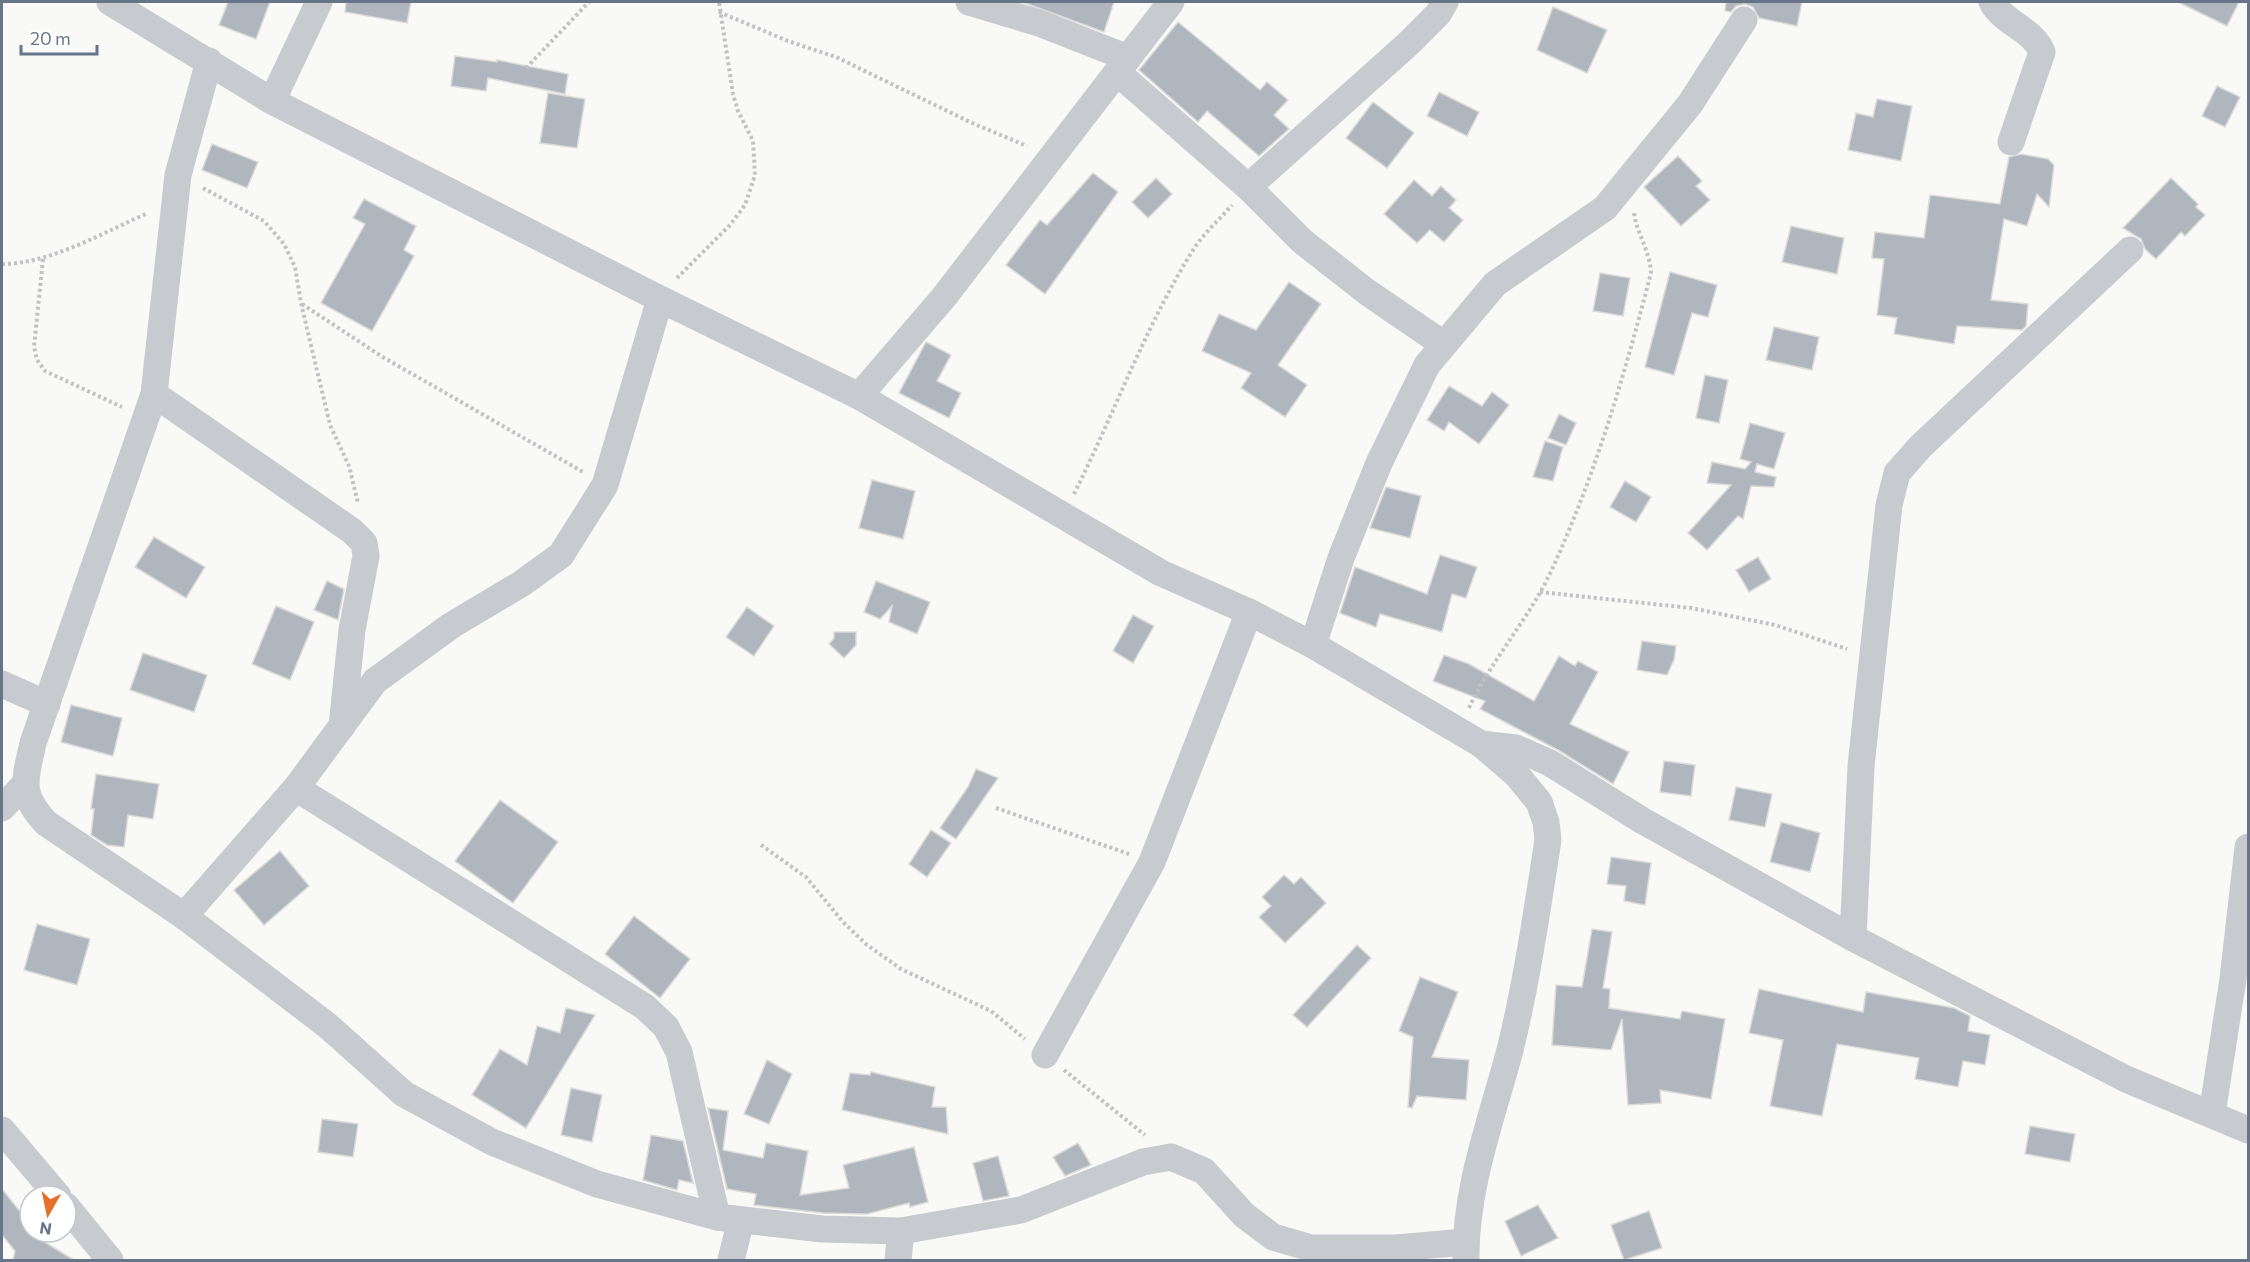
<svg xmlns="http://www.w3.org/2000/svg" width="2250" height="1262" font-family="Commissioner,sans-serif">
<rect width="100%" height="100%" fill="#f9f9f7"/>
<!-- building -->
<g fill="#b0b6be" stroke="#dbdbd9" stroke-width="1.5">
<path d="M 228,2 L 270,2 L 256,39 L 219,25 Z"/>
<path d="M 346,2 L 411,2 L 407,23 L 345,12 Z"/>
<path d="M 1022,2 L 1114,2 L 1104,32 Z"/>
<path d="M 1726,2 L 1802,2 L 1797,26 L 1759,18 L 1753,7 L 1745,4 L 1736,6 L 1731,12 L 1725,11 Z"/>
<path d="M 2178,2 L 2239,2 L 2227,26 Z"/>
<path d="M 1553,7 L 1607,30 L 1587,73 L 1537,50 Z"/>
<path d="M 1178,22 L 1260,90 L 1267,82 L 1288,100 L 1274,115 L 1289,129 L 1259,156 L 1207,111 L 1198,122 L 1139,70 Z"/>
<path d="M 455,56 L 497,62 L 497,60 L 568,74 L 565,94 L 488,78 L 486,91 L 451,86 Z"/>
<path d="M 2217,86 L 2240,97 L 2225,127 L 2202,116 Z"/>
<path d="M 1439,92 L 1479,112 L 1467,136 L 1427,116 Z"/>
<path d="M 548,93 L 585,99 L 577,148 L 540,143 Z"/>
<path d="M 1877,99 L 1912,106 L 1901,161 L 1848,150 L 1856,113 L 1873,117 Z"/>
<path d="M 1373,102 L 1414,133 L 1387,168 L 1346,138 Z"/>
<path d="M 212,144 L 258,162 L 247,188 L 202,170 Z"/>
<path d="M 2021,154 L 2048,159 L 2054,165 L 2049,207 L 2037,194 L 2027,226 L 2004,219 L 1991,300 L 2028,304 L 2026,326 L 2022,330 L 1957,326 L 1954,344 L 1894,334 L 1897,318 L 1877,315 L 1884,259 L 1872,258 L 1875,232 L 1924,238 L 1930,195 L 2000,204 L 2009,157 Z"/>
<path d="M 1678,156 L 1702,181 L 1696,186 L 1710,200 L 1681,226 L 1644,187 Z"/>
<path d="M 1093,173 L 1118,192 L 1045,294 L 1006,265 L 1040,220 L 1047,225 Z"/>
<path d="M 1156,178 L 1172,194 L 1148,218 L 1132,202 Z"/>
<path d="M 2171,178 L 2198,204 L 2196,207 L 2205,215 L 2185,236 L 2181,232 L 2156,259 L 2145,249 L 2141,239 L 2123,228 Z"/>
<path d="M 1414,180 L 1432,196 L 1441,186 L 1456,200 L 1449,208 L 1463,220 L 1444,242 L 1430,230 L 1417,243 L 1384,214 Z"/>
<path d="M 364,199 L 416,226 L 404,250 L 414,256 L 372,331 L 321,303 L 365,224 L 353,218 Z"/>
<path d="M 1791,226 L 1844,238 L 1837,274 L 1782,262 Z"/>
<path d="M 1670,272 L 1717,285 L 1708,317 L 1692,313 L 1674,375 L 1645,367 Z"/>
<path d="M 1600,273 L 1630,278 L 1623,316 L 1593,311 Z"/>
<path d="M 1289,282 L 1321,304 L 1278,365 L 1307,385 L 1285,417 L 1241,388 L 1251,373 L 1202,351 L 1219,314 L 1256,330 Z"/>
<path d="M 1774,327 L 1819,337 L 1812,370 L 1766,360 Z"/>
<path d="M 926,342 L 951,355 L 937,381 L 961,393 L 949,418 L 899,393 Z"/>
<path d="M 1705,375 L 1728,380 L 1719,423 L 1696,418 Z"/>
<path d="M 1449,386 L 1482,406 L 1492,392 L 1509,405 L 1479,444 L 1449,422 L 1444,431 L 1427,420 Z"/>
<path d="M 1559,414 L 1576,423 L 1566,445 L 1548,438 Z"/>
<path d="M 1750,423 L 1785,433 L 1774,469 L 1757,464 L 1755,472 L 1776,477 L 1774,487 L 1751,486 L 1743,519 L 1738,516 L 1707,550 L 1688,533 L 1731,485 L 1707,483 L 1712,462 L 1745,469 L 1751,462 L 1740,459 Z"/>
<path d="M 1545,441 L 1563,447 L 1553,481 L 1533,477 Z"/>
<path d="M 872,480 L 915,491 L 903,539 L 859,528 Z"/>
<path d="M 1625,481 L 1651,497 L 1636,522 L 1610,507 Z"/>
<path d="M 1386,487 L 1421,496 L 1410,538 L 1370,528 Z"/>
<path d="M 154,537 L 205,567 L 186,598 L 135,567 Z"/>
<path d="M 1440,555 L 1477,567 L 1466,598 L 1452,594 L 1442,632 L 1380,614 L 1376,627 L 1340,613 L 1355,567 L 1427,594 Z"/>
<path d="M 1758,557 L 1771,579 L 1749,592 L 1736,570 Z"/>
<path d="M 327,581 L 344,589 L 338,620 L 314,610 Z"/>
<path d="M 876,581 L 930,602 L 917,634 L 889,622 L 892,606 L 880,619 L 864,612 Z"/>
<path d="M 276,606 L 314,622 L 290,680 L 252,664 Z"/>
<path d="M 747,607 L 774,626 L 754,656 L 726,637 Z"/>
<path d="M 1133,615 L 1154,626 L 1133,663 L 1113,651 Z"/>
<path d="M 834,632 L 856,632 L 856,645 L 844,658 L 829,644 L 834,638 Z"/>
<path d="M 1642,641 L 1676,646 L 1674,660 L 1667,675 L 1637,670 Z"/>
<path d="M 143,653 L 207,675 L 194,712 L 130,690 Z"/>
<path d="M 1444,655 L 1469,664 L 1534,701 L 1559,656 L 1575,666 L 1578,661 L 1598,672 L 1570,724 L 1629,752 L 1613,784 L 1558,750 L 1480,709 L 1485,701 L 1433,681 Z"/>
<path d="M 71,705 L 122,718 L 113,756 L 61,742 Z"/>
<path d="M 1664,761 L 1695,765 L 1691,796 L 1660,792 Z"/>
<path d="M 976,769 L 998,778 L 956,839 L 940,828 L 968,787 Z"/>
<path d="M 96,774 L 159,784 L 153,819 L 128,815 L 124,847 L 107,845 L 91,835 L 94,809 L 91,809 Z"/>
<path d="M 1736,787 L 1772,794 L 1765,827 L 1729,820 Z"/>
<path d="M 500,800 L 558,842 L 513,903 L 455,861 Z"/>
<path d="M 1781,822 L 1820,833 L 1810,872 L 1770,862 Z"/>
<path d="M 931,830 L 951,843 L 927,877 L 909,864 Z"/>
<path d="M 280,851 L 309,886 L 264,925 L 234,890 Z"/>
<path d="M 1611,857 L 1651,863 L 1645,905 L 1624,901 L 1626,886 L 1607,884 Z"/>
<path d="M 1284,875 L 1294,884 L 1301,877 L 1326,903 L 1285,943 L 1259,917 L 1271,906 L 1262,897 Z"/>
<path d="M 634,916 L 690,959 L 660,998 L 605,954 Z"/>
<path d="M 37,924 L 90,939 L 77,985 L 24,970 Z"/>
<path d="M 1592,929 L 1612,932 L 1603,988 L 1610,989 L 1609,1008 L 1680,1019 L 1682,1011 L 1725,1019 L 1711,1099 L 1660,1090 L 1661,1103 L 1628,1105 L 1622,1019 L 1611,1050 L 1552,1045 L 1556,985 L 1582,987 Z"/>
<path d="M 1357,945 L 1371,958 L 1307,1027 L 1293,1015 Z"/>
<path d="M 1420,977 L 1458,992 L 1432,1057 L 1469,1060 L 1466,1100 L 1417,1096 L 1412,1108 L 1408,1107 L 1413,1037 L 1399,1031 Z"/>
<path d="M 1759,989 L 1863,1012 L 1866,992 L 1954,1008 L 1970,1016 L 1968,1031 L 1990,1035 L 1985,1065 L 1963,1061 L 1958,1087 L 1915,1079 L 1919,1058 L 1837,1044 L 1822,1116 L 1770,1106 L 1783,1040 L 1749,1033 Z"/>
<path d="M 566,1008 L 595,1015 L 526,1128 L 472,1095 L 500,1049 L 527,1065 L 537,1026 L 560,1033 Z"/>
<path d="M 767,1060 L 792,1074 L 769,1124 L 744,1114 Z"/>
<path d="M 871,1072 L 935,1087 L 932,1107 L 946,1107 L 948,1134 L 842,1110 L 850,1073 L 870,1075 Z"/>
<path d="M 571,1088 L 602,1095 L 592,1142 L 561,1135 Z"/>
<path d="M 708,1108 L 728,1111 L 723,1150 L 763,1158 L 766,1143 L 808,1151 L 800,1195 L 849,1188 L 843,1165 L 914,1147 L 928,1202 L 910,1207 L 909,1203 L 867,1214 L 823,1213 L 754,1205 L 756,1194 L 727,1189 Z"/>
<path d="M 322,1119 L 358,1124 L 353,1157 L 318,1152 Z"/>
<path d="M 2030,1126 L 2075,1134 L 2070,1162 L 2025,1154 Z"/>
<path d="M 651,1135 L 683,1141 L 693,1183 L 679,1180 L 677,1190 L 643,1180 Z"/>
<path d="M 1078,1143 L 1091,1165 L 1065,1176 L 1053,1157 Z"/>
<path d="M 998,1156 L 1009,1196 L 983,1201 L 973,1163 Z"/>
<path d="M 2,1189 L 30,1224 L 30,1233 L 74,1260 L 13,1260 L 15,1251 L 2,1235 Z"/>
<path d="M 1538,1205 L 1558,1238 L 1521,1256 L 1505,1221 Z"/>
<path d="M 1649,1211 L 1662,1248 L 1624,1260 L 1611,1225 Z"/>
</g>
<g fill="none" stroke-linecap="round" stroke-linejoin="round">
<!-- path -->
<g stroke="#c1c2c5" stroke-width="4" stroke-dasharray="3 3" stroke-linecap="butt">
<path d="M 719,12 L 788,41 L 836,57 L 972,123 L 1027,146"/>
<path d="M 526,68 L 589,2"/>
<path d="M 203,188 L 264,221 L 284,244 L 295,267 L 301,303 L 330,425 L 349,466 L 358,503"/>
<path d="M 43,259 L 34,347 L 37,360 L 45,371 L 122,407"/>
<path d="M 2,264 C 50,264 104,232 148,213"/>
<path d="M 677,278 L 730,225 L 745,205 L 755,175 L 753,141 L 738,111 L 733,94 L 719,2"/>
<path d="M 302,304 L 381,356 L 583,472"/>
<path d="M 1074,494 C 1114,414 1145,327 1193,250 C 1203,234 1219,220 1232,205"/>
<path d="M 1540,592 L 1691,608 L 1775,625 L 1847,649"/>
<path d="M 1469,708 C 1492,658 1531,617 1553,567 C 1596,473 1625,373 1651,273 C 1650,251 1637,234 1634,213"/>
<path d="M 996,808 L 1129,854"/>
<path d="M 761,845 L 806,877 L 843,922 L 867,945 L 901,969 L 991,1011 L 1025,1039"/>
<path d="M 1064,1070 L 1145,1135"/>
</g>
<!-- minor -->
<g stroke="#c7cace" stroke-width="27">
<path d="M 110,2 L 272,101 L 660,299 L 859,396 L 1161,573 L 1249,612 L 1313,645 L 1481,744 L 1517,775 L 1539,802 L 1546,822 L 1548,840 C 1537,910 1527,981 1510,1050 C 1492,1118 1465,1188 1466,1259"/>
<path d="M 969,2 L 1039,23 L 1128,58"/>
<path d="M 1992,2 C 2003,23 2033,29 2042,52 L 2011,142"/>
<path d="M 209,61 L 178,175 L 154,394 L 33,743 C 25,780 18,793 46,823 L 184,916 L 328,1026 L 404,1094 L 492,1142 L 597,1184 L 717,1217 L 822,1229 L 901,1231 L 1021,1210 L 1143,1162 L 1171,1157 L 1204,1171 L 1244,1215 L 1273,1237 L 1311,1248 L 1396,1248 L 1465,1242"/>
<path d="M 1118,73 L 1248,187 L 1302,241 L 1367,292 L 1443,344"/>
<path d="M 272,101 L 319,2"/>
<path d="M 1248,187 L 1408,44 L 1438,14 L 1445,2"/>
<path d="M 154,394 L 352,531 L 364,543 L 366,556 L 352,630 L 342,726"/>
<path d="M 859,396 L 944,297 L 1171,2"/>
<path d="M 1313,645 L 1341,558 L 1379,463 L 1427,365 L 1495,284 L 1605,208 L 1690,104 L 1744,20"/>
<path d="M 2,684 L 47,704"/>
<path d="M 1481,744 L 1516,748 L 1550,763 L 1643,821 L 1853,938 L 2126,1079 L 2248,1130"/>
<path d="M 296,788 L 645,1007 L 666,1027 L 679,1052 L 717,1217"/>
<path d="M 2,808 L 24,785"/>
<path d="M 184,916 L 296,788 L 375,681 L 452,625 L 521,584 L 561,555 L 605,485 L 660,299"/>
<path d="M 1853,938 L 1861,766 L 1889,505 L 1897,473 L 1921,446 L 2130,250"/>
<path d="M 1045,1055 L 1152,862 L 1249,612"/>
<path d="M 2212,1114 L 2233,979 L 2248,847"/>
<path d="M 2,1130 L 58,1196"/>
<path d="M 66,1206 L 110,1260"/>
<path d="M 731,1260 L 741,1220"/>
<path d="M 898,1260 L 901,1231"/>
</g>
</g>
<!-- border -->
<rect width="2250" height="1262" fill="none" stroke="#687589" stroke-width="6"/>
<!-- north arrow -->
<g transform="translate(48 1214) rotate(189)"><circle r="28" fill="#ffffff" stroke="#c3c8d0" stroke-width="1.5"/>
<path d="M0-4.5L10 22L0 15L-10 22Z" fill="#e6712a"/>
<text y="-9" font-size="16" font-weight="bold" text-anchor="middle" fill="#687589">N</text>
</g>
<!-- scale -->
<path d="M21 45v9h76v-9" fill="none" stroke="#687589" stroke-width="3"/>
<text x="30" y="45" font-size="18" fill="#687589" stroke="#ffffff" stroke-width="4.5" paint-order="stroke">20 m</text>
</svg>
